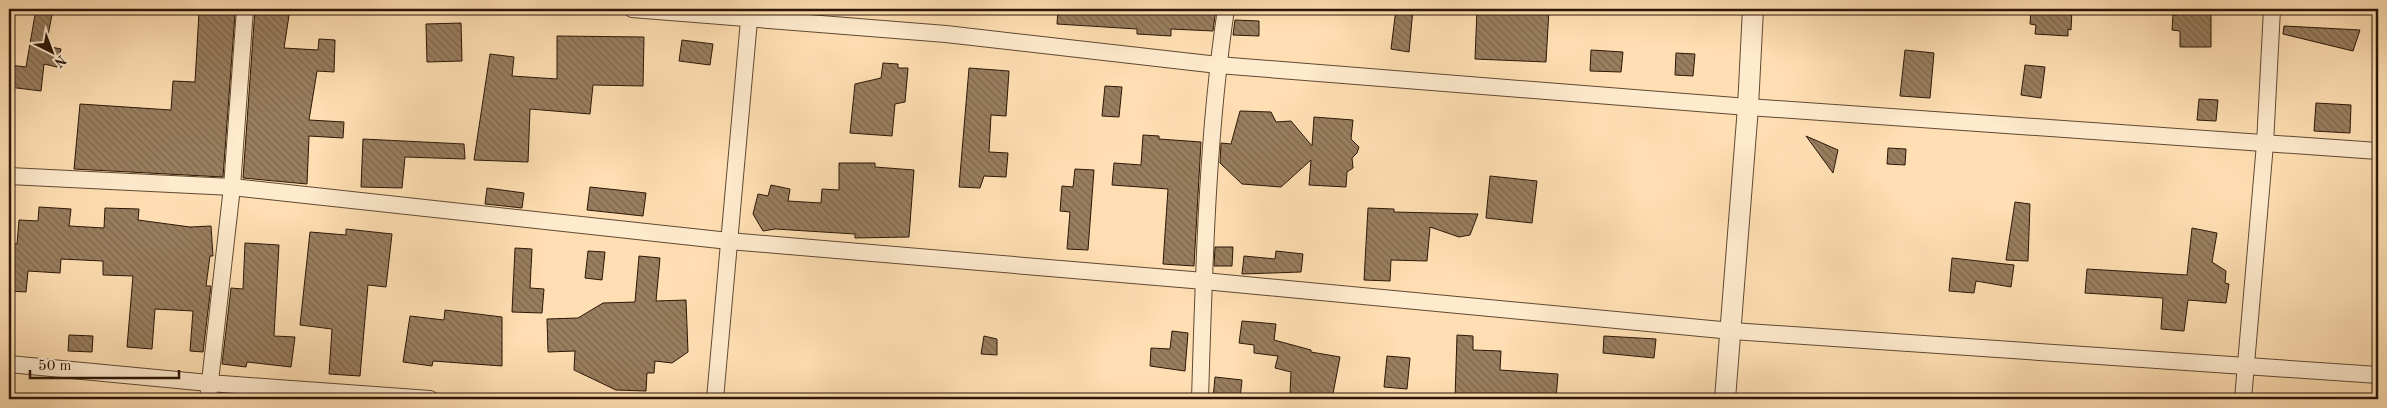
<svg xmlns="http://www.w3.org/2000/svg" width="2387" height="408" font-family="'Old Standard TT',serif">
<defs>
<pattern id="building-back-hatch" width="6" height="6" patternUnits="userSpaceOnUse" patternTransform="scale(1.25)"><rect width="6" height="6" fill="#997e5f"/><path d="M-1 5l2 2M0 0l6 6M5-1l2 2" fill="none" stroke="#7d664c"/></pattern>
</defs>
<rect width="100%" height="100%" fill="#fedeb2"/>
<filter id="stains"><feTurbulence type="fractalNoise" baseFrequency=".004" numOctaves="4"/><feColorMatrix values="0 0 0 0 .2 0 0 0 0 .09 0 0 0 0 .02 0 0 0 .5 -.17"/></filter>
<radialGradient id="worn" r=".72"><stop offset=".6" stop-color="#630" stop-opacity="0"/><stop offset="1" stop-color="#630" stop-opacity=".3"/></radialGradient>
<!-- building -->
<g fill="url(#building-back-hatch)" stroke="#2c1706">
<path d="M 36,9 L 53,9 L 46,46 L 61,49 L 57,67 L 44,64 L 41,91 L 9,87 L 9,65 L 26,67 Z"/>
<path d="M 255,9 L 290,9 L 284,48 L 318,50 L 319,39 L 335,40 L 334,72 L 317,71 L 309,120 L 344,122 L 343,138 L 309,136 L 307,184 L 243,178 Z"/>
<path d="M 1058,9 L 1216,9 L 1213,31 L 1171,29 L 1171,36 L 1137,34 L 1137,29 L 1057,24 Z"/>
<path d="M 1396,9 L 1413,9 L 1409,52 L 1391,49 Z"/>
<path d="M 1477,9 L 1549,9 L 1546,62 L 1475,59 Z"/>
<path d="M 2031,9 L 2072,9 L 2071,30 L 2068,29 L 2068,36 L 2035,34 L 2036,25 L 2030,24 Z"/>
<path d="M 2179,9 L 2211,9 L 2211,47 L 2180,47 L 2180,31 L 2172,30 L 2173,15 L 2177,15 Z"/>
<path d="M 199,12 L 235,14 L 223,177 L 74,169 L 80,104 L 171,110 L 173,81 L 195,82 Z"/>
<path d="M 1235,20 L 1259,21 L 1259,36 L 1233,35 Z"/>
<path d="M 461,23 L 462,61 L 427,62 L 426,24 Z"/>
<path d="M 2284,26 L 2360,30 L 2353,51 L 2283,34 Z"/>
<path d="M 557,36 L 644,37 L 643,86 L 593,85 L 590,114 L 530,109 L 528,162 L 474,160 L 490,54 L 514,57 L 512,76 L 557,79 Z"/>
<path d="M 682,40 L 713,44 L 710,65 L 679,61 Z"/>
<path d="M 1591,50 L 1623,52 L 1621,72 L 1590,71 Z"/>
<path d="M 1905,50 L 1934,53 L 1930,98 L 1900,96 Z"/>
<path d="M 1676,53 L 1695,54 L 1693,76 L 1675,75 Z"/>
<path d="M 883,63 L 898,64 L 898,68 L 908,68 L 905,102 L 895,104 L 892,136 L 850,133 L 855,84 L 881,78 Z"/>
<path d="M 2025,65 L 2045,67 L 2041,98 L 2021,95 Z"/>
<path d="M 969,68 L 1009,71 L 1006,116 L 991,115 L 989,152 L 1008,153 L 1006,177 L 984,176 L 980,188 L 959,187 Z"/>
<path d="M 1105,86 L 1122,87 L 1119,117 L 1102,116 Z"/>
<path d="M 2199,99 L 2218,100 L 2216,121 L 2197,120 Z"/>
<path d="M 2316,103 L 2351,105 L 2350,133 L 2314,131 Z"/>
<path d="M 1240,111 L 1271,112 L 1276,122 L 1291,121 L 1312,146 L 1314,117 L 1353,120 L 1351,139 L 1359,147 L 1357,153 L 1352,158 L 1353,168 L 1347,172 L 1346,187 L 1309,185 L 1311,160 L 1281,187 L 1242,184 L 1220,163 L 1221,143 L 1231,144 Z"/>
<path d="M 1143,135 L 1159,136 L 1159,139 L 1201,142 L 1194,266 L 1163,264 L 1168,189 L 1112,185 L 1114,163 L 1141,165 Z"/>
<path d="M 1806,136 L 1838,150 L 1833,173 Z"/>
<path d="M 363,139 L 464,144 L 465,159 L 405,157 L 402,188 L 361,187 Z"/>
<path d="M 1888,148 L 1906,149 L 1905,165 L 1887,164 Z"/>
<path d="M 839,163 L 875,163 L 875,167 L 914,170 L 909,237 L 855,238 L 855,234 L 775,229 L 763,231 L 753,214 L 758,194 L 768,196 L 771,185 L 790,189 L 788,201 L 821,203 L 822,189 L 839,190 Z"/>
<path d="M 1075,169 L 1094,170 L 1088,250 L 1067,249 L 1070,212 L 1060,211 L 1062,186 L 1073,187 Z"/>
<path d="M 1490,176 L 1537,181 L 1532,223 L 1486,218 Z"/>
<path d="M 590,187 L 646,193 L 643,216 L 587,210 Z"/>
<path d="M 487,188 L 524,193 L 522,208 L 485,204 Z"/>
<path d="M 2015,202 L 2030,204 L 2028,261 L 2006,260 Z"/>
<path d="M 39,207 L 71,209 L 69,226 L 104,228 L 105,208 L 139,209 L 138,220 L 190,227 L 211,226 L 213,256 L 210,256 L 206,286 L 211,286 L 203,352 L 190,351 L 193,311 L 155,309 L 152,349 L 127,347 L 133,276 L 103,275 L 103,261 L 61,259 L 60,273 L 28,271 L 26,292 L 9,291 L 9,244 L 17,244 L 19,220 L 38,221 Z"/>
<path d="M 1368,208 L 1394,209 L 1394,212 L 1478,214 L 1470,235 L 1459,237 L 1430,227 L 1427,261 L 1391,260 L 1390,281 L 1364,280 Z"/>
<path d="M 2192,228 L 2217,233 L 2212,262 L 2226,271 L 2225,283 L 2229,284 L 2226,303 L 2188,300 L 2184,331 L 2161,329 L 2163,298 L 2085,293 L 2087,269 L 2187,275 Z"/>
<path d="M 346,229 L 392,234 L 386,287 L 368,285 L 360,376 L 329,374 L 332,329 L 300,325 L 310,232 L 346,235 Z"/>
<path d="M 245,243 L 279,245 L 274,336 L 295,337 L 291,367 L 247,362 L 246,367 L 222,364 L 231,288 L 243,289 Z"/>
<path d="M 1215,247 L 1233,247 L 1232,266 L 1214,266 Z"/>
<path d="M 515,248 L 532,249 L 530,288 L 544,289 L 542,313 L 512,312 Z"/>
<path d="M 588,251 L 605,252 L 602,280 L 585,278 Z"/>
<path d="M 1276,251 L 1303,254 L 1301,272 L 1242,274 L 1244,256 L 1275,259 Z"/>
<path d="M 639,256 L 660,258 L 656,301 L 686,300 L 688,352 L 672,363 L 655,361 L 654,373 L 647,373 L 646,391 L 616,390 L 574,370 L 575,351 L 548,352 L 547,319 L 578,318 L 603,303 L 635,302 Z"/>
<path d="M 1952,258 L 2014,265 L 2011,287 L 1976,281 L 1974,293 L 1949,291 Z"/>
<path d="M 445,310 L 502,317 L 502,366 L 433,361 L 432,366 L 403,362 L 410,316 L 444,320 Z"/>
<path d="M 1242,321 L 1276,324 L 1274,340 L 1311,350 L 1311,352 L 1340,357 L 1332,399 L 1311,399 L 1311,396 L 1290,394 L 1291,372 L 1275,368 L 1278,356 L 1254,353 L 1254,345 L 1239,343 Z"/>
<path d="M 1172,331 L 1188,333 L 1185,371 L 1150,366 L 1151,348 L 1170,349 Z"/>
<path d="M 69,335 L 93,336 L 92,352 L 68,351 Z"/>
<path d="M 1457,335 L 1473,336 L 1473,350 L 1501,351 L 1500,370 L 1558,374 L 1556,399 L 1455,399 Z"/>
<path d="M 984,336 L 997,339 L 997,355 L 981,354 Z"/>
<path d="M 1604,336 L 1656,339 L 1654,358 L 1603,353 Z"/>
<path d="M 1387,356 L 1410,358 L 1407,389 L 1384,387 Z"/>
<path d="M 1215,377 L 1242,380 L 1240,399 L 1213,399 Z"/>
</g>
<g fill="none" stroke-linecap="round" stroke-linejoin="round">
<!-- minor casing -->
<g stroke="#604931" stroke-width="18">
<g id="minor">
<path d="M 632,9 L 946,34 L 1218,65 L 1748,107 L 2378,151"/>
<path d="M 9,176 L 232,187 L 729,241 L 1204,281 L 1732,331 L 2378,375"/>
<path d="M 9,364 L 209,383 L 430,399"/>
<path d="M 208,399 L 232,187 L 245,9"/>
<path d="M 715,399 L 750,9"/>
<path d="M 1200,399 C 1204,269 1207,137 1226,9"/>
<path d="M 2243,399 L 2265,144 L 2272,9"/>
</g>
</g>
<!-- tertiary casing -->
<g stroke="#604931" stroke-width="22">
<path id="tertiary" d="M 1725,399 L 1748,107 L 1753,9"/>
</g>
<!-- minor -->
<use href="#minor" stroke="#feeacd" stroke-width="16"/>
<!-- tertiary -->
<use href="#tertiary" stroke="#feeacd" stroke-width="20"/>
</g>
<!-- margin -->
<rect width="2387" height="408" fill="none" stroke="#fedeb2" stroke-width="30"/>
<rect x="10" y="10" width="2367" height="388" fill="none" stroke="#2c1706" stroke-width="2.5"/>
<rect x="15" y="15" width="2357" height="378" fill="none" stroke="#2c1706"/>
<!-- north arrow -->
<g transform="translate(52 52) rotate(138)" stroke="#feeacd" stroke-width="4" paint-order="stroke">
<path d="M0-4L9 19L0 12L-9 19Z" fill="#2c1706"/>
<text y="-8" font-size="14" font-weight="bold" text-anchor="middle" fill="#2c1706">N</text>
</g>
<!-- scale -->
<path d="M30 370v8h149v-8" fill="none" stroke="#2c1706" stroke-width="2.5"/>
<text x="38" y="370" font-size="15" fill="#2c1706" stroke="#feeacd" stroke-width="4" paint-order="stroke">50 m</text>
<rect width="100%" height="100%" filter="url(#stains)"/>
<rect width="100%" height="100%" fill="url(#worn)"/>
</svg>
